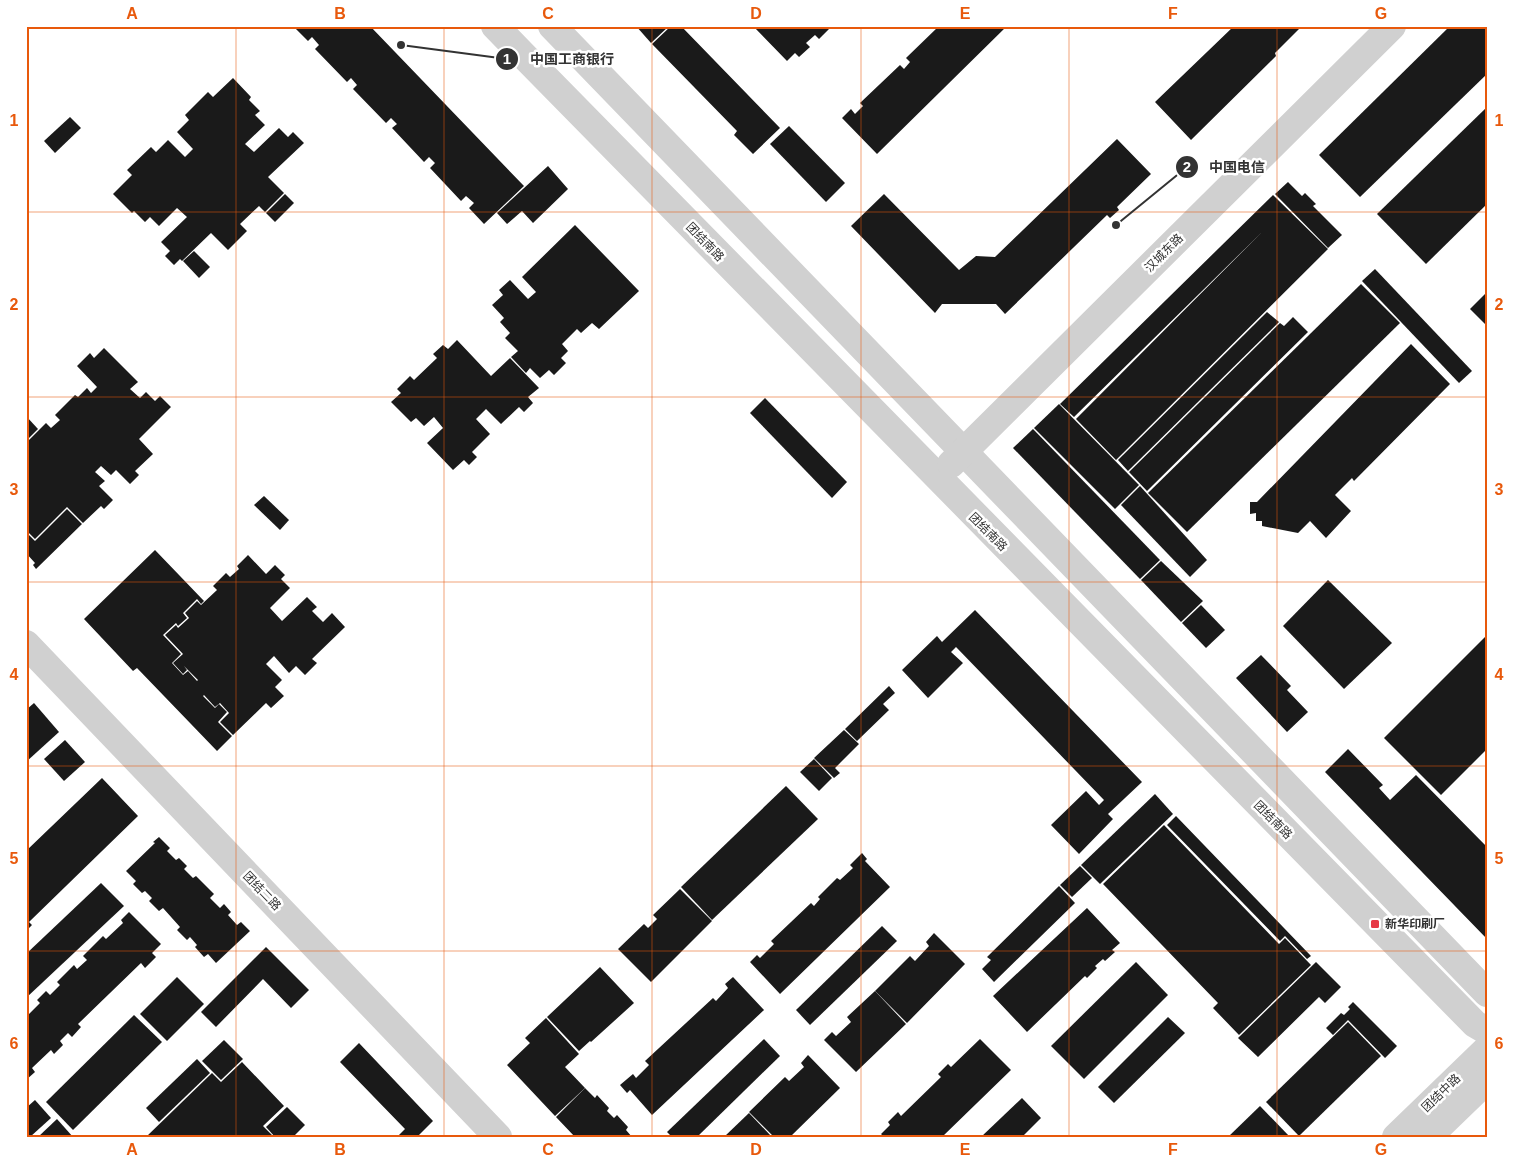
<svg xmlns="http://www.w3.org/2000/svg" width="1513" height="1163" font-family="Helvetica,'Noto Sans SC',sans-serif">
<rect width="100%" height="100%" fill="#fff"/>
<!-- building -->
<g fill="#1a1a1a">
<path d="M 293,26 L 370,26 L 524,186 L 484,224 L 469,208 L 474,203 L 466,196 L 461,201 L 430,168 L 435,163 L 429,157 L 424,162 L 392,128 L 397,124 L 391,118 L 386,123 L 353,89 L 357,85 L 351,78 L 347,82 L 315,49 L 319,45 L 312,37 L 308,41 Z"/>
<path d="M 636,26 L 669,26 L 651,43 Z"/>
<path d="M 671,26 L 681,26 L 780,128 L 753,154 L 734,135 L 737,131 L 652,44 Z"/>
<path d="M 753,26 L 828,26 L 829,29 L 819,39 L 815,35 L 806,43 L 810,47 L 799,57 L 795,53 L 787,61 Z"/>
<path d="M 939,26 L 1007,26 L 877,154 L 842,118 L 851,109 L 855,114 L 863,106 L 860,103 L 900,65 L 904,69 L 910,62 L 906,58 Z"/>
<path d="M 1234,26 L 1296,26 L 1299,29 L 1275,53 L 1276,56 L 1191,140 L 1155,102 Z"/>
<path d="M 1450,26 L 1487,26 L 1487,74 L 1360,197 L 1319,155 Z"/>
<path d="M 233,78 L 251,97 L 249,100 L 260,111 L 255,115 L 265,125 L 245,144 L 254,152 L 279,128 L 288,137 L 293,132 L 304,143 L 268,177 L 284,193 L 265,212 L 259,206 L 240,224 L 247,231 L 228,250 L 211,233 L 182,261 L 180,259 L 174,265 L 165,256 L 170,251 L 161,242 L 187,217 L 177,208 L 159,226 L 150,217 L 145,222 L 134,211 L 132,213 L 113,194 L 132,175 L 127,170 L 151,147 L 156,152 L 168,140 L 185,157 L 193,149 L 177,132 L 189,120 L 185,115 L 208,92 L 213,97 Z"/>
<path d="M 1487,107 L 1487,204 L 1426,264 L 1377,214 Z"/>
<path d="M 70,117 L 81,128 L 55,153 L 44,141 Z"/>
<path d="M 789,126 L 845,183 L 826,202 L 770,144 Z"/>
<path d="M 1117,139 L 1151,174 L 1117,207 L 1119,210 L 1110,218 L 1107,215 L 1005,314 L 996,304 L 942,304 L 935,313 L 851,226 L 884,194 L 959,270 L 976,256 L 995,257 Z"/>
<path d="M 548,166 L 568,189 L 533,223 L 522,211 L 507,224 L 497,213 Z"/>
<path d="M 1288,182 L 1302,196 L 1305,193 L 1316,204 L 1313,206 L 1342,235 L 1328,248 L 1275,194 Z"/>
<path d="M 285,194 L 294,203 L 275,222 L 266,213 Z"/>
<path d="M 1273,195 L 1328,249 L 1116,460 L 1076,419 L 1262,232 L 1074,417 L 1060,404 Z"/>
<path d="M 575,225 L 639,291 L 599,329 L 592,323 L 581,333 L 577,329 L 562,344 L 568,351 L 561,358 L 566,363 L 554,375 L 549,370 L 540,378 L 530,368 L 526,373 L 511,357 L 518,351 L 505,338 L 510,333 L 500,322 L 504,318 L 492,305 L 503,295 L 499,290 L 510,280 L 528,299 L 536,292 L 522,277 Z"/>
<path d="M 194,251 L 210,267 L 199,278 L 183,261 Z"/>
<path d="M 1375,269 L 1472,371 L 1459,383 L 1362,281 Z"/>
<path d="M 1361,284 L 1400,323 L 1187,532 L 1148,493 Z"/>
<path d="M 1487,292 L 1487,326 L 1470,309 Z"/>
<path d="M 1267,312 L 1279,322 L 1128,471 L 1118,460 Z"/>
<path d="M 1293,317 L 1308,332 L 1147,491 L 1129,472 L 1280,323 L 1284,326 Z"/>
<path d="M 457,340 L 491,376 L 510,358 L 539,388 L 528,397 L 533,403 L 524,412 L 519,407 L 501,424 L 486,409 L 476,419 L 490,434 L 472,452 L 477,457 L 469,465 L 464,460 L 453,470 L 427,443 L 443,428 L 434,417 L 424,426 L 416,418 L 411,422 L 391,402 L 401,393 L 397,389 L 410,376 L 414,380 L 437,358 L 433,354 L 443,345 L 448,349 Z"/>
<path d="M 1411,344 L 1450,384 L 1354,481 L 1352,478 L 1335,495 L 1351,511 L 1326,538 L 1310,521 L 1298,533 L 1262,526 L 1262,521 L 1256,521 L 1256,513 L 1250,514 L 1250,502 L 1257,502 Z"/>
<path d="M 104,348 L 138,382 L 130,389 L 140,398 L 146,392 L 155,401 L 160,396 L 171,407 L 139,439 L 153,454 L 135,471 L 139,475 L 130,484 L 116,470 L 111,475 L 101,466 L 95,472 L 105,481 L 99,486 L 113,500 L 104,509 L 101,506 L 83,523 L 67,507 L 35,539 L 26,530 L 26,527 L 29,524 L 26,525 L 26,447 L 28,445 L 26,443 L 46,423 L 51,428 L 60,420 L 55,415 L 75,395 L 78,397 L 87,388 L 91,393 L 97,387 L 77,366 L 90,353 L 94,358 Z"/>
<path d="M 765,398 L 847,482 L 832,498 L 750,413 Z"/>
<path d="M 1059,404 L 1139,485 L 1115,509 L 1034,428 Z"/>
<path d="M 26,416 L 38,429 L 26,441 Z"/>
<path d="M 1033,429 L 1160,560 L 1140,579 L 1013,448 Z"/>
<path d="M 1140,486 L 1207,560 L 1190,577 L 1121,505 Z"/>
<path d="M 264,496 L 289,520 L 280,530 L 254,505 Z"/>
<path d="M 67,509 L 82,524 L 36,569 L 33,565 L 35,563 L 26,553 L 26,532 L 35,541 Z"/>
<path d="M 155,550 L 204,601 L 201,604 L 197,599 L 183,613 L 187,618 L 178,626 L 176,623 L 163,635 L 181,654 L 172,663 L 183,675 L 188,671 L 197,681 L 198,680 L 184,666 L 187,670 L 183,674 L 173,663 L 183,654 L 165,635 L 176,625 L 178,628 L 189,618 L 185,613 L 197,601 L 201,605 L 217,590 L 213,586 L 226,573 L 230,577 L 239,569 L 237,566 L 248,555 L 266,574 L 275,565 L 285,575 L 281,579 L 290,588 L 270,608 L 282,621 L 307,597 L 317,607 L 312,611 L 323,622 L 332,613 L 345,627 L 312,659 L 317,663 L 305,675 L 296,666 L 289,673 L 274,656 L 266,664 L 282,680 L 275,687 L 284,696 L 271,708 L 266,703 L 233,735 L 220,722 L 229,713 L 220,703 L 215,707 L 204,695 L 229,671 L 203,696 L 215,708 L 219,704 L 227,712 L 218,722 L 232,736 L 217,751 L 137,668 L 133,671 L 84,619 Z"/>
<path d="M 1161,561 L 1203,601 L 1181,622 L 1141,580 Z"/>
<path d="M 1328,580 L 1392,643 L 1344,689 L 1283,626 Z"/>
<path d="M 1201,605 L 1225,630 L 1206,648 L 1182,623 Z"/>
<path d="M 975,610 L 1142,782 L 1108,814 L 1113,819 L 1079,854 L 1051,825 L 1086,791 L 1099,805 L 1104,800 L 956,647 L 951,652 L 963,663 L 928,698 L 902,670 L 937,636 L 942,642 Z"/>
<path d="M 1487,635 L 1487,749 L 1441,795 L 1384,738 Z"/>
<path d="M 1261,655 L 1291,686 L 1287,690 L 1308,712 L 1287,732 L 1236,678 Z"/>
<path d="M 889,686 L 895,693 L 883,704 L 889,710 L 857,741 L 845,729 Z"/>
<path d="M 34,703 L 59,732 L 26,762 L 26,710 Z"/>
<path d="M 844,730 L 859,744 L 835,768 L 840,773 L 834,778 L 814,758 Z"/>
<path d="M 65,740 L 85,762 L 64,781 L 44,759 Z"/>
<path d="M 1348,749 L 1383,785 L 1379,788 L 1390,800 L 1416,775 L 1487,847 L 1487,939 L 1325,772 Z"/>
<path d="M 814,759 L 832,778 L 819,791 L 800,772 Z"/>
<path d="M 102,778 L 138,816 L 29,922 L 32,925 L 26,931 L 26,851 Z"/>
<path d="M 786,786 L 818,819 L 712,920 L 681,887 Z"/>
<path d="M 1155,794 L 1173,814 L 1100,884 L 1081,865 Z"/>
<path d="M 1176,816 L 1311,956 L 1307,959 L 1285,936 L 1280,941 L 1167,825 Z"/>
<path d="M 1164,825 L 1279,944 L 1285,938 L 1311,965 L 1239,1035 L 1213,1008 L 1218,1003 L 1103,884 Z"/>
<path d="M 159,837 L 170,848 L 167,851 L 176,860 L 179,858 L 187,866 L 184,869 L 193,878 L 196,876 L 214,894 L 210,898 L 220,908 L 224,904 L 231,912 L 228,915 L 237,925 L 241,922 L 250,931 L 216,963 L 208,954 L 204,957 L 195,947 L 197,945 L 190,937 L 187,940 L 177,930 L 180,927 L 163,908 L 159,911 L 149,901 L 152,898 L 145,891 L 142,893 L 133,884 L 136,881 L 126,871 L 155,843 L 153,842 Z"/>
<path d="M 862,853 L 867,859 L 865,861 L 890,887 L 780,994 L 750,962 L 757,955 L 760,958 L 774,944 L 771,941 L 811,903 L 814,906 L 820,899 L 818,897 L 837,878 L 840,880 L 853,868 L 850,865 Z"/>
<path d="M 1080,866 L 1092,878 L 1072,897 L 1060,885 Z"/>
<path d="M 101,883 L 124,906 L 26,998 L 26,954 Z"/>
<path d="M 1059,886 L 1075,903 L 994,982 L 982,969 L 991,960 L 987,957 Z"/>
<path d="M 680,889 L 712,921 L 651,982 L 618,949 L 644,924 L 648,928 L 657,919 L 653,915 Z"/>
<path d="M 1087,908 L 1120,943 L 1112,950 L 1115,952 L 1105,961 L 1103,959 L 1095,966 L 1097,968 L 1087,978 L 1085,976 L 1027,1032 L 993,996 Z"/>
<path d="M 129,912 L 161,944 L 152,953 L 156,957 L 145,968 L 141,963 L 78,1024 L 81,1027 L 72,1037 L 68,1033 L 60,1041 L 63,1045 L 54,1054 L 51,1050 L 32,1068 L 35,1072 L 26,1080 L 26,1017 L 40,1003 L 37,1000 L 46,991 L 50,995 L 60,985 L 57,982 L 74,965 L 77,969 L 87,960 L 83,956 L 103,936 L 106,939 L 123,923 L 121,920 Z"/>
<path d="M 882,926 L 897,941 L 810,1025 L 796,1010 Z"/>
<path d="M 934,933 L 965,964 L 907,1023 L 875,991 L 910,956 L 915,961 L 929,946 L 926,942 Z"/>
<path d="M 266,947 L 309,990 L 291,1008 L 263,979 L 216,1027 L 201,1012 Z"/>
<path d="M 1136,962 L 1168,995 L 1084,1079 L 1051,1046 Z"/>
<path d="M 1316,962 L 1341,987 L 1325,1003 L 1319,997 L 1258,1057 L 1238,1038 Z"/>
<path d="M 600,967 L 634,1003 L 591,1042 L 590,1041 L 579,1051 L 547,1017 Z"/>
<path d="M 177,977 L 204,1004 L 167,1041 L 140,1014 Z"/>
<path d="M 733,977 L 764,1010 L 652,1115 L 630,1090 L 627,1093 L 620,1085 L 633,1074 L 636,1078 L 649,1065 L 645,1061 L 713,998 L 716,1001 L 728,988 L 725,984 Z"/>
<path d="M 875,991 L 906,1024 L 856,1072 L 824,1040 L 832,1032 L 836,1036 L 851,1022 L 847,1017 Z"/>
<path d="M 1353,1002 L 1397,1046 L 1385,1058 L 1348,1020 L 1333,1035 L 1326,1028 L 1341,1013 L 1344,1015 L 1350,1009 L 1348,1007 Z"/>
<path d="M 134,1015 L 162,1042 L 73,1130 L 46,1102 Z"/>
<path d="M 1168,1017 L 1185,1033 L 1114,1103 L 1098,1087 Z"/>
<path d="M 546,1018 L 579,1054 L 565,1067 L 585,1088 L 555,1116 L 507,1065 L 530,1043 L 525,1038 Z"/>
<path d="M 1348,1022 L 1381,1056 L 1299,1136 L 1266,1102 Z"/>
<path d="M 764,1039 L 780,1056 L 697,1137 L 672,1137 L 667,1132 Z"/>
<path d="M 980,1039 L 1011,1070 L 942,1137 L 884,1137 L 881,1134 L 890,1125 L 888,1122 L 898,1112 L 901,1116 L 941,1077 L 938,1074 L 948,1064 L 951,1067 Z"/>
<path d="M 224,1040 L 243,1059 L 221,1080 L 202,1061 Z"/>
<path d="M 359,1043 L 433,1121 L 417,1137 L 397,1137 L 405,1129 L 340,1062 Z"/>
<path d="M 808,1055 L 840,1088 L 790,1137 L 774,1137 L 749,1112 L 785,1077 L 789,1081 L 804,1067 L 801,1063 Z"/>
<path d="M 197,1059 L 210,1073 L 159,1122 L 146,1108 Z"/>
<path d="M 242,1062 L 284,1106 L 263,1126 L 274,1137 L 146,1137 L 212,1073 L 221,1082 Z"/>
<path d="M 585,1088 L 595,1098 L 597,1095 L 609,1108 L 607,1111 L 614,1118 L 617,1115 L 628,1127 L 626,1130 L 632,1137 L 575,1137 L 556,1117 Z"/>
<path d="M 1022,1098 L 1041,1118 L 1022,1137 L 981,1137 Z"/>
<path d="M 35,1100 L 51,1118 L 30,1137 L 26,1137 L 26,1108 Z"/>
<path d="M 1260,1106 L 1290,1137 L 1228,1137 Z"/>
<path d="M 287,1107 L 305,1125 L 293,1137 L 275,1137 L 266,1127 Z"/>
<path d="M 749,1113 L 772,1137 L 724,1137 Z"/>
<path d="M 57,1119 L 73,1137 L 38,1137 Z"/>
</g>
<g fill="none" stroke-linecap="round" stroke-linejoin="round">
<!-- tertiary -->
<g stroke="#d0d0d0" stroke-width="28">
<path d="M 495,26 C 820,360 1146,693 1475,1024 L 1487,1031"/>
<path d="M 552,26 L 1487,993"/>
<path d="M 951,464 L 1392,26"/>
<path d="M 26,644 L 498,1137"/>
<path d="M 1396,1137 L 1487,1049"/>
<path d="M 1428,1137 L 1487,1080"/>
</g>
</g>
<!-- grid -->
<path fill="none" stroke="#e8590c" stroke-width="1" stroke-opacity="0.55" d="M 236,26 L 236,1137M 444,26 L 444,1137M 652,26 L 652,1137M 861,26 L 861,1137M 1069,26 L 1069,1137M 1277,26 L 1277,1137M 26,212 L 1487,212M 26,397 L 1487,397M 26,582 L 1487,582M 26,766 L 1487,766M 26,951 L 1487,951"/>
<!-- markers -->
<rect fill="#e63946" stroke="#fff" stroke-width="2" x="1370" y="919" width="10" height="10" rx="2.5"/>
<g text-anchor="middle" dominant-baseline="central" stroke-width="5" stroke-linejoin="round" paint-order="stroke">
<!-- street labels -->
<g font-size="12" fill="#333" stroke="#fff">
<text transform="translate(705 242) rotate(46)">团结南路</text>
<text transform="translate(1164 253) rotate(-45)">汉城东路</text>
<text transform="translate(988 532) rotate(45)">团结南路</text>
<text transform="translate(1273 820) rotate(45)">团结南路</text>
<text transform="translate(262 891) rotate(46)">团结二路</text>
<text transform="translate(1441 1093) rotate(-44)">团结中路</text>
</g>
<!-- poi labels -->
<g font-size="12" font-weight="bold" fill="#333" stroke="#fff" text-anchor="start">
<text x="1385" y="924">新华印刷厂</text>
</g>
</g>
<!-- callouts -->
<path fill="none" stroke="#333" stroke-width="2" d="M401 45L507 59M1116 225L1187 167"/>
<g fill="#333" stroke="#fff" stroke-width="2">
<circle cx="401" cy="45" r="5"/>
<circle cx="1116" cy="225" r="5"/>
<circle cx="507" cy="59" r="12"/>
<circle cx="1187" cy="167" r="12"/>
</g>
<g font-size="15" text-anchor="middle" font-weight="bold" fill="#fff">
<text x="507" y="64">1</text>
<text x="1187" y="172">2</text>
</g>
<g font-size="14" text-anchor="middle" font-weight="bold" fill="#333" stroke="#fff" stroke-width="5" stroke-linejoin="round" paint-order="stroke">
<text x="572" y="64">中国工商银行</text>
<text x="1237" y="172">中国电信</text>
</g>
<!-- border -->
<rect width="1513" height="1163" fill="none" stroke="#ffffff" stroke-width="55"/>
<rect x="28" y="28" width="1458" height="1108" fill="none" stroke="#e8590c" stroke-width="2"/>
<g font-size="16" text-anchor="middle" font-weight="bold" fill="#e8590c">
<text x="132" y="19">A</text>
<text x="340" y="19">B</text>
<text x="548" y="19">C</text>
<text x="756" y="19">D</text>
<text x="965" y="19">E</text>
<text x="1173" y="19">F</text>
<text x="1381" y="19">G</text>
<text x="14" y="126">1</text>
<text x="1499" y="126">1</text>
<text x="14" y="310">2</text>
<text x="1499" y="310">2</text>
<text x="14" y="495">3</text>
<text x="1499" y="495">3</text>
<text x="14" y="680">4</text>
<text x="1499" y="680">4</text>
<text x="14" y="864">5</text>
<text x="1499" y="864">5</text>
<text x="14" y="1049">6</text>
<text x="1499" y="1049">6</text>
<text x="132" y="1155">A</text>
<text x="340" y="1155">B</text>
<text x="548" y="1155">C</text>
<text x="756" y="1155">D</text>
<text x="965" y="1155">E</text>
<text x="1173" y="1155">F</text>
<text x="1381" y="1155">G</text>
</g>
</svg>
